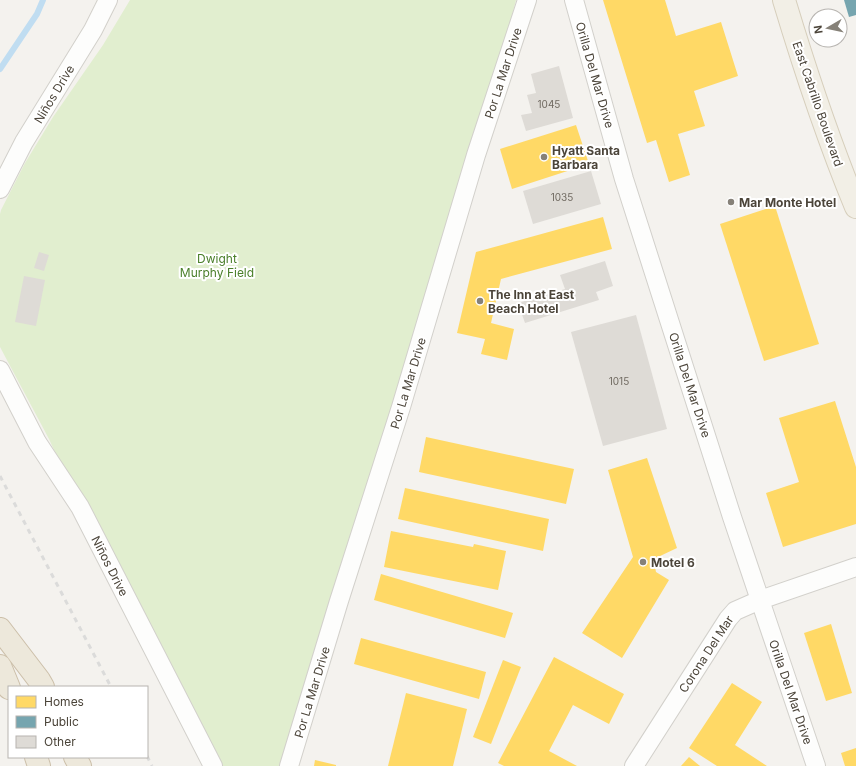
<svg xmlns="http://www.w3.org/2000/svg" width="856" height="766" font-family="Inter,sans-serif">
<rect width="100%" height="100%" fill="#f4f2ee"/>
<!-- green -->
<path fill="#e1eecf" d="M 130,0 L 516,0 L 476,155 L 289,766 L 213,766 L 80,507 L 49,439 L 0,347 L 0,214 L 1,210 L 25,163 L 53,117 L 103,45 Z"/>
<!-- homes -->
<g fill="#ffd966">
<path d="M 603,0 L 665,0 L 676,36 L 721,22 L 738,76 L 694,91 L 705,126 L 678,134 L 690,175 L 669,182 L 656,140 L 647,143 Z"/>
<path d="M 576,125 L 589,164 L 512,189 L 500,149 Z"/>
<path d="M 775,206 L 819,344 L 764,361 L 720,224 Z"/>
<path d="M 603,217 L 612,249 L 501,279 L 491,323 L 514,329 L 507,360 L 481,354 L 485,339 L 457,333 L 476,252 Z"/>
<path d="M 835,401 L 856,467 L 856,524 L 783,547 L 766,493 L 799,482 L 779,418 Z"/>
<path d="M 426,437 L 574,469 L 566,504 L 419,472 Z"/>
<path d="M 647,458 L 677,548 L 658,557 L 655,567 L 656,572 L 669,580 L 622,658 L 582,633 L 633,557 L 608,470 Z"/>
<path d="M 405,488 L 549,519 L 543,551 L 398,519 Z"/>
<path d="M 391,531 L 473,547 L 474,544 L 506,551 L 498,590 L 384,567 Z"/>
<path d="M 381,574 L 513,613 L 505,638 L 374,600 Z"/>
<path d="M 831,624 L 852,693 L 826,701 L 804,633 Z"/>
<path d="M 361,638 L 486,672 L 479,699 L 354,664 Z"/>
<path d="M 554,657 L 624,694 L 609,724 L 573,705 L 549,751 L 577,766 L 504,766 L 498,763 Z"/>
<path d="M 503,660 L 521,667 L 491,744 L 473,737 Z"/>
<path d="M 732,683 L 762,702 L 735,745 L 767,766 L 717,766 L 689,748 Z"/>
<path d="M 406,693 L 467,709 L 453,766 L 388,766 Z"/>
<path d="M 856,748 L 856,766 L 845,766 L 841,753 Z"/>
<path d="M 689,757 L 700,766 L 681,766 Z"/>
<path d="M 315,760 L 336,765 L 336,766 L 314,766 Z"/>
</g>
<!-- public -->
<path fill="#76a5af" d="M 844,0 L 856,0 L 856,15 L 849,17 Z"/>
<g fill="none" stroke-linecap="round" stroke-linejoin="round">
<!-- stream -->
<path stroke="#c0ddf1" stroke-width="6" d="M 0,69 L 37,14 L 43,0"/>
</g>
<!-- building -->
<g fill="#dedbd6">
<path d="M 559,66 L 573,118 L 526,131 L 521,115 L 532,113 L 527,95 L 536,93 L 531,74 Z"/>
<path d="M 591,171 L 601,204 L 533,224 L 523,191 Z"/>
<path d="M 39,252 L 49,255 L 44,271 L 34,268 Z"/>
<path d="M 605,261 L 613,286 L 596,292 L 599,300 L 525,323 L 518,303 L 565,289 L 560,275 Z"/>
<path d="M 24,276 L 45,280 L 36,326 L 15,322 Z"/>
<path d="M 636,315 L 667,429 L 603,446 L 571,332 Z"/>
</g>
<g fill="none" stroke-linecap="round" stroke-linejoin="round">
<!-- minor casing -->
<g stroke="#d2d0cb" stroke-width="20">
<g id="minor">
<path d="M 574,0 L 624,179 L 732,517 L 816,766"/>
<path d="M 0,189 L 24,142 L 93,30 L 108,0"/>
<path d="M 0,370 L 37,442 L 80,507 L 213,766"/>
<path d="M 289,766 L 339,601 L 401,407 L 476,155 L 527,0"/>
<path d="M 634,766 L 728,619 L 735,611 L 760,600 L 856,567"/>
</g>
</g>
<!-- primary casing -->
<g stroke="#d6cebb" stroke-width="24">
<path id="primary" d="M 784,0 C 805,70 828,139 856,207"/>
</g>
<!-- motorway casing -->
<g stroke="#ccbfa9" stroke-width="24">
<g id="motorway">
<path d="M 0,629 L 39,680 L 43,687"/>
<path d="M 0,666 L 9,688"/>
<path d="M 36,757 L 39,766"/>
<path d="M 75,757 L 80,766"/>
</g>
</g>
<!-- minor -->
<use href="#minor" stroke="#fdfdfc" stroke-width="18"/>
<!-- primary -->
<use href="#primary" stroke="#f2efe6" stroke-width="22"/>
<!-- motorway -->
<use href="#motorway" stroke="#ede8db" stroke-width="22"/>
<!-- rail -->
<g stroke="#dbdbda" stroke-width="3" stroke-dasharray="5 5" stroke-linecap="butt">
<path d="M 0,476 L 111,687"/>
<path d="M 147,756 L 152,766"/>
</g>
</g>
<!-- markers -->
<g fill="#868178" stroke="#fff" stroke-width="1.5">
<circle cx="544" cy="157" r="4"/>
<circle cx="731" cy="202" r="4"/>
<circle cx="480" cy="301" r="4"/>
<circle cx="643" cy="562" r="4"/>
</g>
<g text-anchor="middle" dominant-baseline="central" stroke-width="4" stroke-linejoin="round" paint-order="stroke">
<!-- number labels -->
<g font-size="10" fill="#706a61">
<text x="549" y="104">1045</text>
<text x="562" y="197">1035</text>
<text x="619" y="381">1015</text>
</g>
<!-- street labels -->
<g font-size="12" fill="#4b4439" stroke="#fff">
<text transform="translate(503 73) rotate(-72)">Por La Mar Drive</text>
<text transform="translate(595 75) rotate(74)">Orilla Del Mar Drive</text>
<text transform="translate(54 94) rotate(-59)">Niños Drive</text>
<text transform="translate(818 104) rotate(71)">East Cabrillo Boulevard</text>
<text transform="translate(408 383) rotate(-73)">Por La Mar Drive</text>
<text transform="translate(690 385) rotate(72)">Orilla Del Mar Drive</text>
<text transform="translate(110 566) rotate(63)">Niños Drive</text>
<text transform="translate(706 654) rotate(-57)">Corona Del Mar</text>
<text transform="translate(312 692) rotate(-73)">Por La Mar Drive</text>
<text transform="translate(791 692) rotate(71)">Orilla Del Mar Drive</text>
</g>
<!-- poi labels -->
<g font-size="12" font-weight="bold" fill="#4b4439" stroke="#fff" text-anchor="start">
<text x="552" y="150">Hyatt Santa<tspan x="552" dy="14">Barbara</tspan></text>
<text x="739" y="202">Mar Monte Hotel</text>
<text x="488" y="294">The Inn at East<tspan x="488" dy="14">Beach Hotel</tspan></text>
<text x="651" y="562">Motel 6</text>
</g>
<!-- park labels -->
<g font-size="12" fill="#4a7f2a" stroke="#fff">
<text x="217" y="258">Dwight<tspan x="217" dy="14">Murphy Field</tspan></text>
</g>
</g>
<!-- legend -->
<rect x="8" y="686" width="140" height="72" fill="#ffffff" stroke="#b7b4b0"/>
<rect x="16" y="696" width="20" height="12" fill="#ffd966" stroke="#b7b4b0"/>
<text x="44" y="706" font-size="12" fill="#4b4439">Homes</text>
<rect x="16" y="716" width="20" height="12" fill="#76a5af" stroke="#b7b4b0"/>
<text x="44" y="726" font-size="12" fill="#4b4439">Public</text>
<rect x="16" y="736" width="20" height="12" fill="#dedbd6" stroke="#b7b4b0"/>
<text x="44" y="746" font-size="12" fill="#4b4439">Other</text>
<!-- north arrow -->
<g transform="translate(828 28) rotate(261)"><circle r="19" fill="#ffffff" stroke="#b7b4b0"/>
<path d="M0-3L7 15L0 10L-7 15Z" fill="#868178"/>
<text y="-6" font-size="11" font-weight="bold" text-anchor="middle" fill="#4b4439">N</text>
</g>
</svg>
